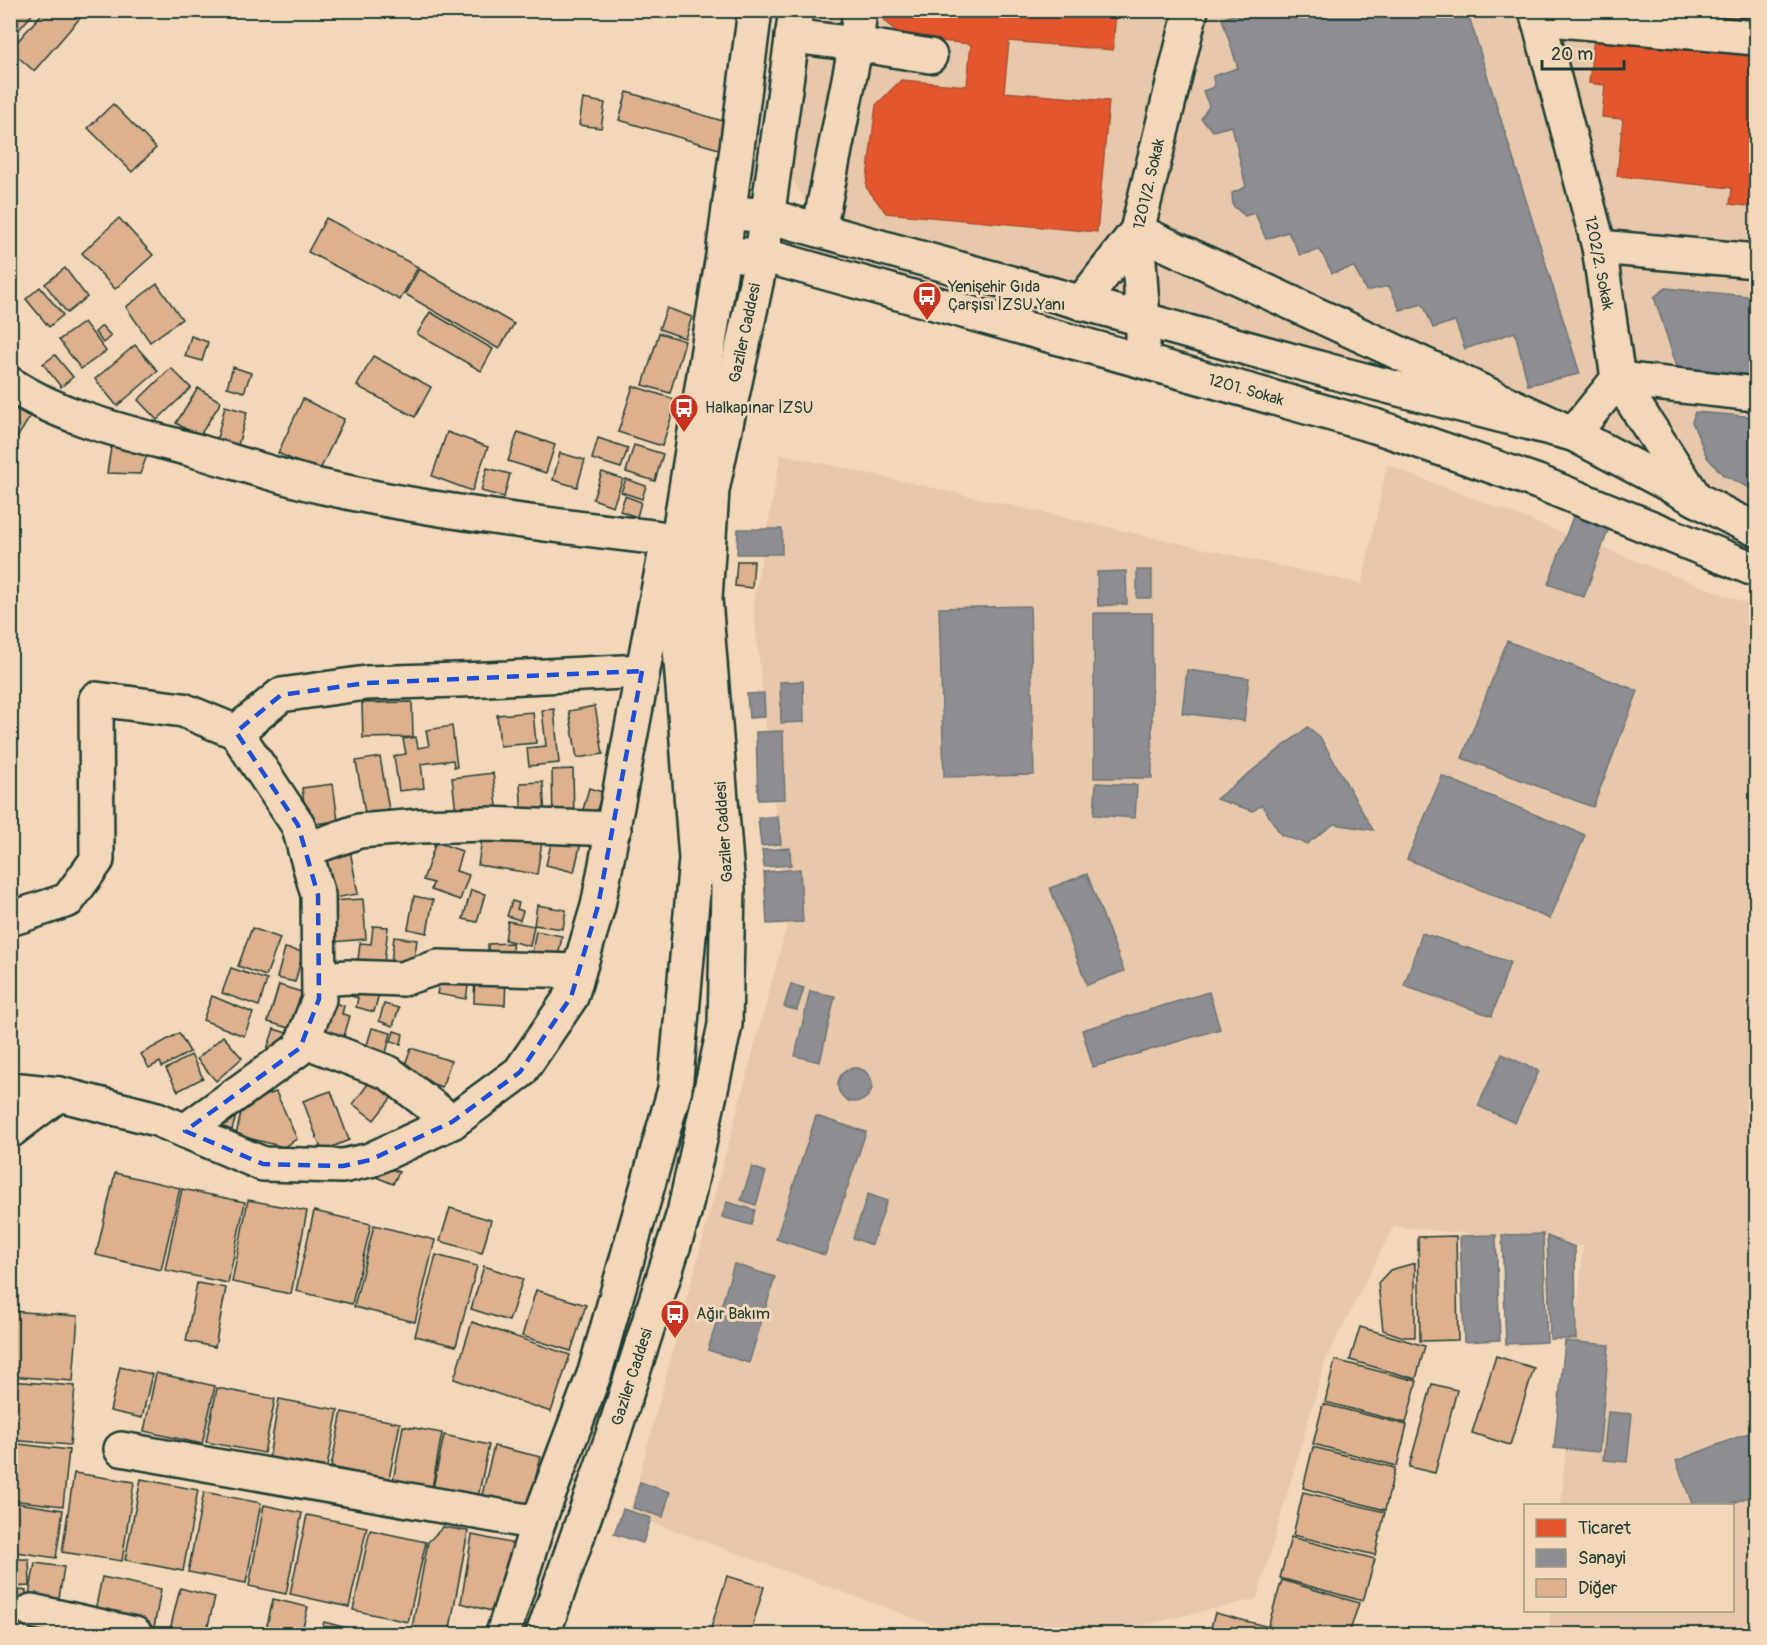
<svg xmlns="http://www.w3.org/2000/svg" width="1767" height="1645" font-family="Pangolin,sans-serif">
<rect width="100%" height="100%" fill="#f3d7b9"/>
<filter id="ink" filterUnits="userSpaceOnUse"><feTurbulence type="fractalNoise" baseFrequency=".0167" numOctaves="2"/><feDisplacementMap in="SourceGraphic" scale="12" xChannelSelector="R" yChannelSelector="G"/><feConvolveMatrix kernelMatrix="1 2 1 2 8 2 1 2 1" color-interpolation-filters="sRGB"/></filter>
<g filter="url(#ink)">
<!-- built -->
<g fill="#e8c8aa">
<path d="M 813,11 L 1756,11 L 1756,511 L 1589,426 L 1144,301 L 820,227 L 790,175 Z"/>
<path d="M 781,454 L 1362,584 L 1387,465 L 1756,607 L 1756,1634 L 1548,1634 L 1551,1611 L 1732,1610 L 1732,1506 L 1561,1505 L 1583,1246 L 1394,1226 L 1326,1359 L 1257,1599 L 1105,1634 L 958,1634 L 629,1514 L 787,925 L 753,603 Z"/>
</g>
<!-- shops -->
<g fill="#e4572e" stroke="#a94f30" stroke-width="1.5">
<path d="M 879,10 L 1116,10 L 1113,50 L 1009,41 L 1004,92 L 1109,101 L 1097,232 L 886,213 L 866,187 L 876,105 L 901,80 L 967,86 L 971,44 L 901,37 L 879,14 Z"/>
<path d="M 1626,10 L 1756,10 L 1756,26 Z"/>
<path d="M 1594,37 L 1756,55 L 1756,207 L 1730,204 L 1732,188 L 1617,176 L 1623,119 L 1602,117 L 1605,85 L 1589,83 Z"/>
</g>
<!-- industry -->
<g fill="#8d8d92" stroke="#6c7576" stroke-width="1.5">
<path d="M 1245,10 L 1467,10 L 1580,374 L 1528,385 L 1515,332 L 1465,349 L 1455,321 L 1433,328 L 1423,304 L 1400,310 L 1389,286 L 1366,291 L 1354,267 L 1332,273 L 1320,250 L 1300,255 L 1288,232 L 1266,239 L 1255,213 L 1245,216 L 1233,206 L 1232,193 L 1246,187 L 1232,126 L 1213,131 L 1201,119 L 1209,106 L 1203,91 L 1214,87 L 1213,76 L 1238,68 L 1222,19 Z"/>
<path d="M 1666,288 L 1756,297 L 1756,384 L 1680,376 L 1654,297 Z"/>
<path d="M 1695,412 L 1756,417 L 1756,491 L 1723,475 L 1707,457 L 1692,422 Z"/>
<path d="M 1575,511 L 1610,525 L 1584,597 L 1548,584 Z"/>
<path d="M 738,529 L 782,529 L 782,554 L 737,554 Z"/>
<rect x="1137" y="570" width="15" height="28"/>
<path d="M 1126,571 L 1127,604 L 1098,606 L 1097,572 Z"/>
<path d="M 1030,606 L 1034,775 L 944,777 L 939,608 Z"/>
<rect x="1094" y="613" width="58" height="165"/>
<path d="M 1507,641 L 1638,691 L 1593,807 L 1462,758 Z"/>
<path d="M 1187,670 L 1249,678 L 1244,721 L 1182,713 Z"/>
<path d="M 803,681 L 804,722 L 781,723 L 780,682 Z"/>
<path d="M 764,693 L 765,717 L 749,718 L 747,694 Z"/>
<path d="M 1308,727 L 1320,737 L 1373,830 L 1334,824 L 1307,844 L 1281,835 L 1262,805 L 1253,811 L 1216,799 Z"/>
<path d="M 783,731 L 785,799 L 758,800 L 756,732 Z"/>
<path d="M 1442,776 L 1585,835 L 1550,919 L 1407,859 Z"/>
<path d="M 1096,783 L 1137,785 L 1135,818 L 1094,815 Z"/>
<path d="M 778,816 L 781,844 L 761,846 L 758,818 Z"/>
<path d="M 790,848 L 791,865 L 764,867 L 762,850 Z"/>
<path d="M 800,869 L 803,922 L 767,924 L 764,872 Z"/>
<path d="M 1087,874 L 1124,971 L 1087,985 L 1050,888 Z"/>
<path d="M 1422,933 L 1510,962 L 1492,1016 L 1404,986 Z"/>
<path d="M 791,984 L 804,988 L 797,1010 L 784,1007 Z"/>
<path d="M 810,991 L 835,996 L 820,1062 L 795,1056 Z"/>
<path d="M 1209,992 L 1220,1029 L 1093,1067 L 1082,1030 Z"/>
<path d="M 1502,1054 L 1539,1071 L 1515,1123 L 1478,1106 Z"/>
<circle cx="855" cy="1085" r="17"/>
<path d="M 816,1116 L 866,1132 L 825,1255 L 776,1239 Z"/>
<path d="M 752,1167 L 766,1172 L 756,1205 L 741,1200 Z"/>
<path d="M 868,1194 L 887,1201 L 872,1245 L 853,1238 Z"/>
<path d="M 727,1202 L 755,1210 L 751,1225 L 722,1217 Z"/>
<path d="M 1543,1234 L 1547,1342 L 1506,1344 L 1502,1235 Z"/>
<path d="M 1496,1235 L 1500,1340 L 1464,1342 L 1460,1236 Z"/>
<path d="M 1547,1236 L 1575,1247 L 1576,1339 L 1550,1339 Z"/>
<path d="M 734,1264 L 775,1277 L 749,1363 L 708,1350 Z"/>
<path d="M 1565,1341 L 1609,1345 L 1599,1452 L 1554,1448 Z"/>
<path d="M 1608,1412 L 1632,1414 L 1627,1462 L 1603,1460 Z"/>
<path d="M 1756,1430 L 1756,1494 L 1726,1506 L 1693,1506 L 1676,1461 Z"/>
<path d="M 640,1482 L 670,1492 L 663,1517 L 633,1508 Z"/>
<path d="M 623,1509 L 651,1518 L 643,1543 L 614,1534 Z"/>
</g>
<!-- building -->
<g fill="#ddb08e" stroke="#1f3d34" stroke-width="1.5">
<path d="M 10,10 L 36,10 L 10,40 Z"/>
<path d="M 45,10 L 87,10 L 34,71 L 10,50 Z"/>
<path d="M 627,92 L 726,122 L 719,149 L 619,120 Z"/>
<path d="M 583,99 L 605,103 L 601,128 L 579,125 Z"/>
<path d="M 113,104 L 156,148 L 132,172 L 88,128 Z"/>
<path d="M 119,218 L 153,255 L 115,289 L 82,253 Z"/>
<path d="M 326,218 L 418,267 L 400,300 L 308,252 Z"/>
<path d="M 65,268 L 87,297 L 67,313 L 45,284 Z"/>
<path d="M 419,269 L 514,324 L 499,349 L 405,294 Z"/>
<path d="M 157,284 L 182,319 L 150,342 L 126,307 Z"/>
<path d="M 40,287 L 63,315 L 49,327 L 26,299 Z"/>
<path d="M 667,308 L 692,317 L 685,338 L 659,329 Z"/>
<path d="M 430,312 L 493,349 L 481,371 L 417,334 Z"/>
<path d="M 84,322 L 106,351 L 81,369 L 59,340 Z"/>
<path d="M 102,326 L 111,336 L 103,343 L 95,332 Z"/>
<path d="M 659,333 L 685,341 L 670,393 L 643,385 Z"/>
<path d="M 191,336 L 208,342 L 202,361 L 185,356 Z"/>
<path d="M 135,345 L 158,371 L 117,406 L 95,379 Z"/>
<path d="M 55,355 L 73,377 L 61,387 L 43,364 Z"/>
<path d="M 373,356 L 431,387 L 415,417 L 357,386 Z"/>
<path d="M 233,367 L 251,373 L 244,392 L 227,387 Z"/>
<path d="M 171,368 L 191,388 L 157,420 L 138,400 Z"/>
<path d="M 633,386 L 677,400 L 662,446 L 618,432 Z"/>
<path d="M 198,388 L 221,402 L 199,437 L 176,423 Z"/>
<path d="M 303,399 L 344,419 L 319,472 L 278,453 Z"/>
<path d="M 10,406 L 30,417 L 10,449 Z"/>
<path d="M 225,406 L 247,412 L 237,449 L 216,443 Z"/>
<path d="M 447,432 L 488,447 L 472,491 L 432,476 Z"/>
<path d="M 518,432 L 555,445 L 546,473 L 508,461 Z"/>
<path d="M 598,438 L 628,448 L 621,468 L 592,459 Z"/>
<path d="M 112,441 L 149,450 L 140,474 L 107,473 Z"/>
<path d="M 634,445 L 663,454 L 655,481 L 626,472 Z"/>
<path d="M 560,453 L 585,460 L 577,487 L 553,480 Z"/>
<path d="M 487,468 L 510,474 L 504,497 L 481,491 Z"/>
<path d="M 602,472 L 623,479 L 613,506 L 593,499 Z"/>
<path d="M 626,479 L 646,486 L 642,499 L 621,492 Z"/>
<path d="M 625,496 L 641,502 L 637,517 L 620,511 Z"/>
<path d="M 737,561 L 754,561 L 752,588 L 735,586 Z"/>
<path d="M 412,702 L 413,737 L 363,738 L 362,703 Z"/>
<path d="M 595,706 L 603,754 L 577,758 L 569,711 Z"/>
<path d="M 554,709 L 559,763 L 529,766 L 527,748 L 546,746 L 542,710 Z"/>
<path d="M 533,712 L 536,743 L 500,746 L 497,715 Z"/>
<path d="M 452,726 L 457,767 L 454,767 L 453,760 L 421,764 L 424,788 L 399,791 L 394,756 L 406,754 L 403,739 L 416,737 L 418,748 L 429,746 L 426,730 Z"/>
<path d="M 380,757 L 389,810 L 365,814 L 356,761 Z"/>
<path d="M 573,769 L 574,821 L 553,822 L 552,770 Z"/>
<path d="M 493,773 L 498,814 L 457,820 L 452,778 Z"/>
<path d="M 543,782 L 545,819 L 522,820 L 520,783 Z"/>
<path d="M 333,784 L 338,821 L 307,825 L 302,788 Z"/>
<path d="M 589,788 L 602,792 L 594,821 L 581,817 Z"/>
<path d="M 484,826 L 543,835 L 537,874 L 478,865 Z"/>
<path d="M 554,831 L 582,838 L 574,872 L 546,865 Z"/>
<path d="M 436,842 L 462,851 L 456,871 L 469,875 L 460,900 L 431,890 L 433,883 L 423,880 Z"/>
<path d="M 350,850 L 358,894 L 328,899 L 320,856 Z"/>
<path d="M 471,890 L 485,894 L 477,922 L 463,919 Z"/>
<path d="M 414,896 L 433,900 L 427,933 L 408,929 Z"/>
<path d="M 363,899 L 366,939 L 333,942 L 330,901 Z"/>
<path d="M 512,901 L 519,903 L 517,909 L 523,911 L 520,920 L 507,916 Z"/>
<path d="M 537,905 L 566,910 L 563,929 L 534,925 Z"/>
<path d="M 508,921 L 534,926 L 530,946 L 505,940 Z"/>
<path d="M 373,926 L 388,927 L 384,963 L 358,960 L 360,943 L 371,944 Z"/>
<path d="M 252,928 L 280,938 L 266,976 L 238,966 Z"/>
<path d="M 536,931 L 562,936 L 556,968 L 530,963 Z"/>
<path d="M 394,937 L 417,940 L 412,973 L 390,970 Z"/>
<path d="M 512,943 L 513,958 L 488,959 L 488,944 Z"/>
<path d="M 285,948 L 303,952 L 295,982 L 277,978 Z"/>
<path d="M 231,968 L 267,980 L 259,1006 L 222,993 Z"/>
<path d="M 442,969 L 470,973 L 466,999 L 437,994 Z"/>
<path d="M 475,971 L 506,973 L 505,1005 L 474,1003 Z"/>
<path d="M 347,981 L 380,990 L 374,1012 L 356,1007 L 358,998 L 343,994 Z"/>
<path d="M 279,985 L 311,995 L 300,1031 L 268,1022 Z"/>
<path d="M 212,996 L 253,1013 L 244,1036 L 203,1020 Z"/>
<path d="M 325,1000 L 344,1006 L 342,1014 L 350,1016 L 341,1046 L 314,1038 Z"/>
<path d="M 384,1004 L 399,1008 L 393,1026 L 379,1021 Z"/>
<path d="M 372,1028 L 391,1033 L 384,1061 L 364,1055 Z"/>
<path d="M 274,1029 L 293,1035 L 287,1055 L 267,1049 Z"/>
<path d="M 394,1031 L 403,1034 L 401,1044 L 391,1041 Z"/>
<path d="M 179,1033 L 190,1052 L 162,1067 L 160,1062 L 149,1068 L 141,1054 Z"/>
<path d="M 223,1036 L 242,1058 L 216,1081 L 197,1059 Z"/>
<path d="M 411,1048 L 451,1061 L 442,1087 L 402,1073 Z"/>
<path d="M 191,1055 L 203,1078 L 178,1091 L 166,1069 Z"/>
<path d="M 374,1076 L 395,1093 L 374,1120 L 353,1104 Z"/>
<path d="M 331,1091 L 349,1140 L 322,1151 L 303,1101 Z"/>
<path d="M 276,1092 L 297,1139 L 284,1147 L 236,1135 L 243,1103 Z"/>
<path d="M 232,1099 L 240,1102 L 232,1130 L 223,1127 Z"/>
<path d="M 381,1165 L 399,1172 L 393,1184 L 376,1177 Z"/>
<path d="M 115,1173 L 180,1188 L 161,1270 L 96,1255 Z"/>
<path d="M 182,1189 L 245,1202 L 228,1283 L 165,1270 Z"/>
<path d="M 248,1200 L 307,1211 L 291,1294 L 232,1282 Z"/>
<path d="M 450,1208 L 491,1220 L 482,1253 L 440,1241 Z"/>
<path d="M 314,1211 L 371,1224 L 352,1304 L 296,1291 Z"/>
<path d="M 374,1225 L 435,1240 L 415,1322 L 354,1307 Z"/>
<path d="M 1456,1236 L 1458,1340 L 1420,1341 L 1418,1237 Z"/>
<path d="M 436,1255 L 477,1266 L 456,1346 L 415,1336 Z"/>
<path d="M 1415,1263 L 1415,1337 L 1403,1337 L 1383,1330 L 1378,1283 L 1390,1270 Z"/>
<path d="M 484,1266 L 523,1279 L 509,1321 L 471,1309 Z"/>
<path d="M 197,1283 L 226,1288 L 215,1347 L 186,1341 Z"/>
<path d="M 536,1290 L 586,1305 L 571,1351 L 522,1336 Z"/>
<path d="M 10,1311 L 78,1316 L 73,1381 L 10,1376 Z"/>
<path d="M 472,1322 L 570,1355 L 551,1412 L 454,1379 Z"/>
<path d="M 1360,1327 L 1425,1346 L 1416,1379 L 1350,1360 Z"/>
<path d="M 1496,1356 L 1534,1368 L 1510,1445 L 1472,1433 Z"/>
<path d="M 1335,1360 L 1417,1381 L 1406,1423 L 1325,1402 Z"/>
<path d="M 120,1367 L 152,1374 L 142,1418 L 110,1411 Z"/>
<path d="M 156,1373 L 215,1386 L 202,1444 L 144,1431 Z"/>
<path d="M 10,1381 L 75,1386 L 70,1445 L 10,1440 Z"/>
<path d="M 1432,1384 L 1457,1390 L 1435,1473 L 1409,1467 Z"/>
<path d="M 217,1388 L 275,1399 L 264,1453 L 206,1442 Z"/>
<path d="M 279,1399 L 338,1410 L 327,1467 L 269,1457 Z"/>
<path d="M 1323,1404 L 1407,1425 L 1397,1466 L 1313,1444 Z"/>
<path d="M 342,1412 L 400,1423 L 389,1479 L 331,1467 Z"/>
<path d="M 403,1426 L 442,1433 L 432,1488 L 393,1481 Z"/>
<path d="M 444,1435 L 489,1445 L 478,1497 L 433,1488 Z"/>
<path d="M 10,1443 L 69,1450 L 63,1506 L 10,1500 Z"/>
<path d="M 494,1446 L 541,1457 L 527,1510 L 481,1499 Z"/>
<path d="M 1313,1447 L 1395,1468 L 1385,1510 L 1303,1488 Z"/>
<path d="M 74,1473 L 134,1482 L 122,1561 L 62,1552 Z"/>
<path d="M 141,1479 L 198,1490 L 183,1571 L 125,1560 Z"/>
<path d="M 204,1492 L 261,1503 L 246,1583 L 188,1572 Z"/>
<path d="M 1303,1492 L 1385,1512 L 1375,1555 L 1293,1535 Z"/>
<path d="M 10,1502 L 63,1510 L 56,1558 L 10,1551 Z"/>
<path d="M 264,1505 L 302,1513 L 286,1594 L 249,1586 Z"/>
<path d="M 307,1515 L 367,1527 L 349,1607 L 290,1594 Z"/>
<path d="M 443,1527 L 468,1531 L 449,1634 L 421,1634 L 411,1633 L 428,1542 Z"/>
<path d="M 370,1530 L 426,1542 L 408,1622 L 353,1610 Z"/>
<path d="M 472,1535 L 515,1544 L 495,1612 L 461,1603 Z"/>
<path d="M 1291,1537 L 1375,1559 L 1363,1601 L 1280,1578 Z"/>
<path d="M 10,1559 L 29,1559 L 30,1586 L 10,1587 Z"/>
<path d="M 35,1563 L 64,1567 L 57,1611 L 27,1606 Z"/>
<path d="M 727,1576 L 764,1587 L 750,1634 L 709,1634 Z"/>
<path d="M 102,1577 L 161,1589 L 153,1633 L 93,1621 Z"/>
<path d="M 1282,1580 L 1359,1603 L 1349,1634 L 1296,1634 L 1268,1626 Z"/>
<path d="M 180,1588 L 215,1597 L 206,1634 L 169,1634 Z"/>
<path d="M 26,1590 L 26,1608 L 14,1608 L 13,1591 Z"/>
<path d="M 273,1599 L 308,1607 L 301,1634 L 265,1634 Z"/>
<path d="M 1215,1613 L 1269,1627 L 1267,1634 L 1209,1634 Z"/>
<path d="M 324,1622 L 347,1628 L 346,1634 L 321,1634 Z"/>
<path d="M 32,1628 L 70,1634 L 31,1634 Z"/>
</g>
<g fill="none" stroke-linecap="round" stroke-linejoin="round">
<!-- minor casing -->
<g stroke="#1f3d34" stroke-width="38">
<g id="minor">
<path d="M 1536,10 L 1599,247 L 1618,379 L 1696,499"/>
<path d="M 1538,18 L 1756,38"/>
<path d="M 792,36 L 856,44 L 930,56"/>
<path d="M 819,230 L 856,44 L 860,10"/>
<path d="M 1137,231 L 1573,434 L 1618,379"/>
<path d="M 1599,247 L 1756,261"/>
<path d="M 1081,303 L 1137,231"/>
<path d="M 1143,361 L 1143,320 L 1137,231 L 1191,10"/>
<path d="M 1618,379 L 1756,394"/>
<path d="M 10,384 C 65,420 131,433 193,450 C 235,462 277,476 319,486 C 434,512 552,525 668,539 L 678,539"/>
<path d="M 236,732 L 281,695 L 366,683 L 488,679 L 642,671"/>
<path d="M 305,850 L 359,831 L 419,826 L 487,824 L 614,829"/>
<path d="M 10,919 L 68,900 L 97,860 L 96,699 L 183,710 L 236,732 L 298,825 L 318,895 L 319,999 L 300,1048 L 185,1131"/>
<path d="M 320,979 L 348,977 L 402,979 L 438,967 L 578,971"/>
<path d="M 303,1040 L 389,1073 L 452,1122"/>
<path d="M 10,1089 L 59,1094 L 157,1119 L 263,1164 L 343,1166 L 370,1160 L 452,1122 L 520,1072 L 571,997 L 598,906 L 668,539"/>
<path d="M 10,1131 L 59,1094"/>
<path d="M 121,1449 L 538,1523"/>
<path d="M 32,1611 L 135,1634"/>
</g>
</g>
<!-- major casing -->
<g stroke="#1f3d34" stroke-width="38">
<g id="major">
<path d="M 746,214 L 768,216 L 1337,373 L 1573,434 L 1732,518 L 1756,529"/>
<path d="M 740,255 L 762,255 L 1375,426 L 1538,482 L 1756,570"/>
<path d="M 503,1634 L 538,1523 L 595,1372 L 675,1089 L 696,859 L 678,622 L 678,539 L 723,255 L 755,10"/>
<path d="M 543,1634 L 614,1432 L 684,1213 L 725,1025 L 728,888 L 705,599 L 712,490 L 762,255 L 796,10"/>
</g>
</g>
<!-- minor -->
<use href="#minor" stroke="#f3d7b9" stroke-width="33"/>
<!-- major -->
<use href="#major" stroke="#f3d7b9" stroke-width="33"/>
</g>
</g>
<!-- marked area -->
<path fill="none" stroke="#1d4ed8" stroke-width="4.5" stroke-dasharray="12 8" stroke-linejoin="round" d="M 642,671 L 598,906 L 571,997 L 520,1072 L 452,1122 L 370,1160 L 343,1166 L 263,1164 L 185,1131 L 300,1048 L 319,999 L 318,895 L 298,825 L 236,732 L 281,695 L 366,683 Z"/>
<!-- icons -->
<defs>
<g id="bus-pin" transform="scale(1.5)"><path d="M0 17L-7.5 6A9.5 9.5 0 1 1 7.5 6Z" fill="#c8321e" stroke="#f3d7b9"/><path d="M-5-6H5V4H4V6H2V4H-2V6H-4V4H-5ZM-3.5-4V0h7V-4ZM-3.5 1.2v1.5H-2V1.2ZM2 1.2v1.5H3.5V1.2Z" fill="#fff"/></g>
</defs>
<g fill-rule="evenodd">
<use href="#bus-pin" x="927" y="296"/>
<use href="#bus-pin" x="684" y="408"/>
<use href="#bus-pin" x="675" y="1314"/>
</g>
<g text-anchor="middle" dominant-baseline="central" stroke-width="6" stroke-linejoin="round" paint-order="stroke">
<!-- street labels -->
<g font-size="16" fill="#1f3d34" stroke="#f3d7b9">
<text transform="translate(1149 184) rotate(-77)">1201/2. Sokak</text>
<text transform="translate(1599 263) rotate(79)">1202/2. Sokak</text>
<text transform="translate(745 333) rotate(-78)">Gaziler Caddesi</text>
<text transform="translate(1246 390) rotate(16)">1201. Sokak</text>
<text transform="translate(724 832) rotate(-94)">Gaziler Caddesi</text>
<text transform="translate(632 1377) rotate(-72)">Gaziler Caddesi</text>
</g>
<!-- poi labels -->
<g font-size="16" fill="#1f3d34" stroke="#f3d7b9" text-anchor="start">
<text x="948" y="287">Yenişehir Gıda<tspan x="948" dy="18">Çarşısı İZSU Yanı</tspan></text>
<text x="705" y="408">Halkapınar İZSU</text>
<text x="696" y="1314">Ağır Bakım</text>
</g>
</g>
<!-- margin -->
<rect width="1767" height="1645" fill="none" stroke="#f3d7b9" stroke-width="36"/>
<rect x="18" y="18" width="1731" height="1609" fill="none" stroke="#1f3d34" stroke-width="2" filter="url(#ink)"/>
<!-- legend -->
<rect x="1524" y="1504" width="210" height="108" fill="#f3d7b9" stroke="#9e9984" stroke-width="1.5"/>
<rect x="1536" y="1519" width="30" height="18" fill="#e4572e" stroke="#9e9984" stroke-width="1.5"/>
<text x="1578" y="1534" font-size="18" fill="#1f3d34">Ticaret</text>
<rect x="1536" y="1549" width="30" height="18" fill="#8d8d92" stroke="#9e9984" stroke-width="1.5"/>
<text x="1578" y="1564" font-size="18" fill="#1f3d34">Sanayi</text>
<rect x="1536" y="1579" width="30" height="18" fill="#ddb08e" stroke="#9e9984" stroke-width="1.5"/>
<text x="1578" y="1594" font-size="18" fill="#1f3d34">Diğer</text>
<!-- scale -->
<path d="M1542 60v9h82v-9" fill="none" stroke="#1f3d34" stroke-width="3"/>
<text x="1551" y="60" font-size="18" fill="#1f3d34" stroke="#f3d7b9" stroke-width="4.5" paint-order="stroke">20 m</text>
</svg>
